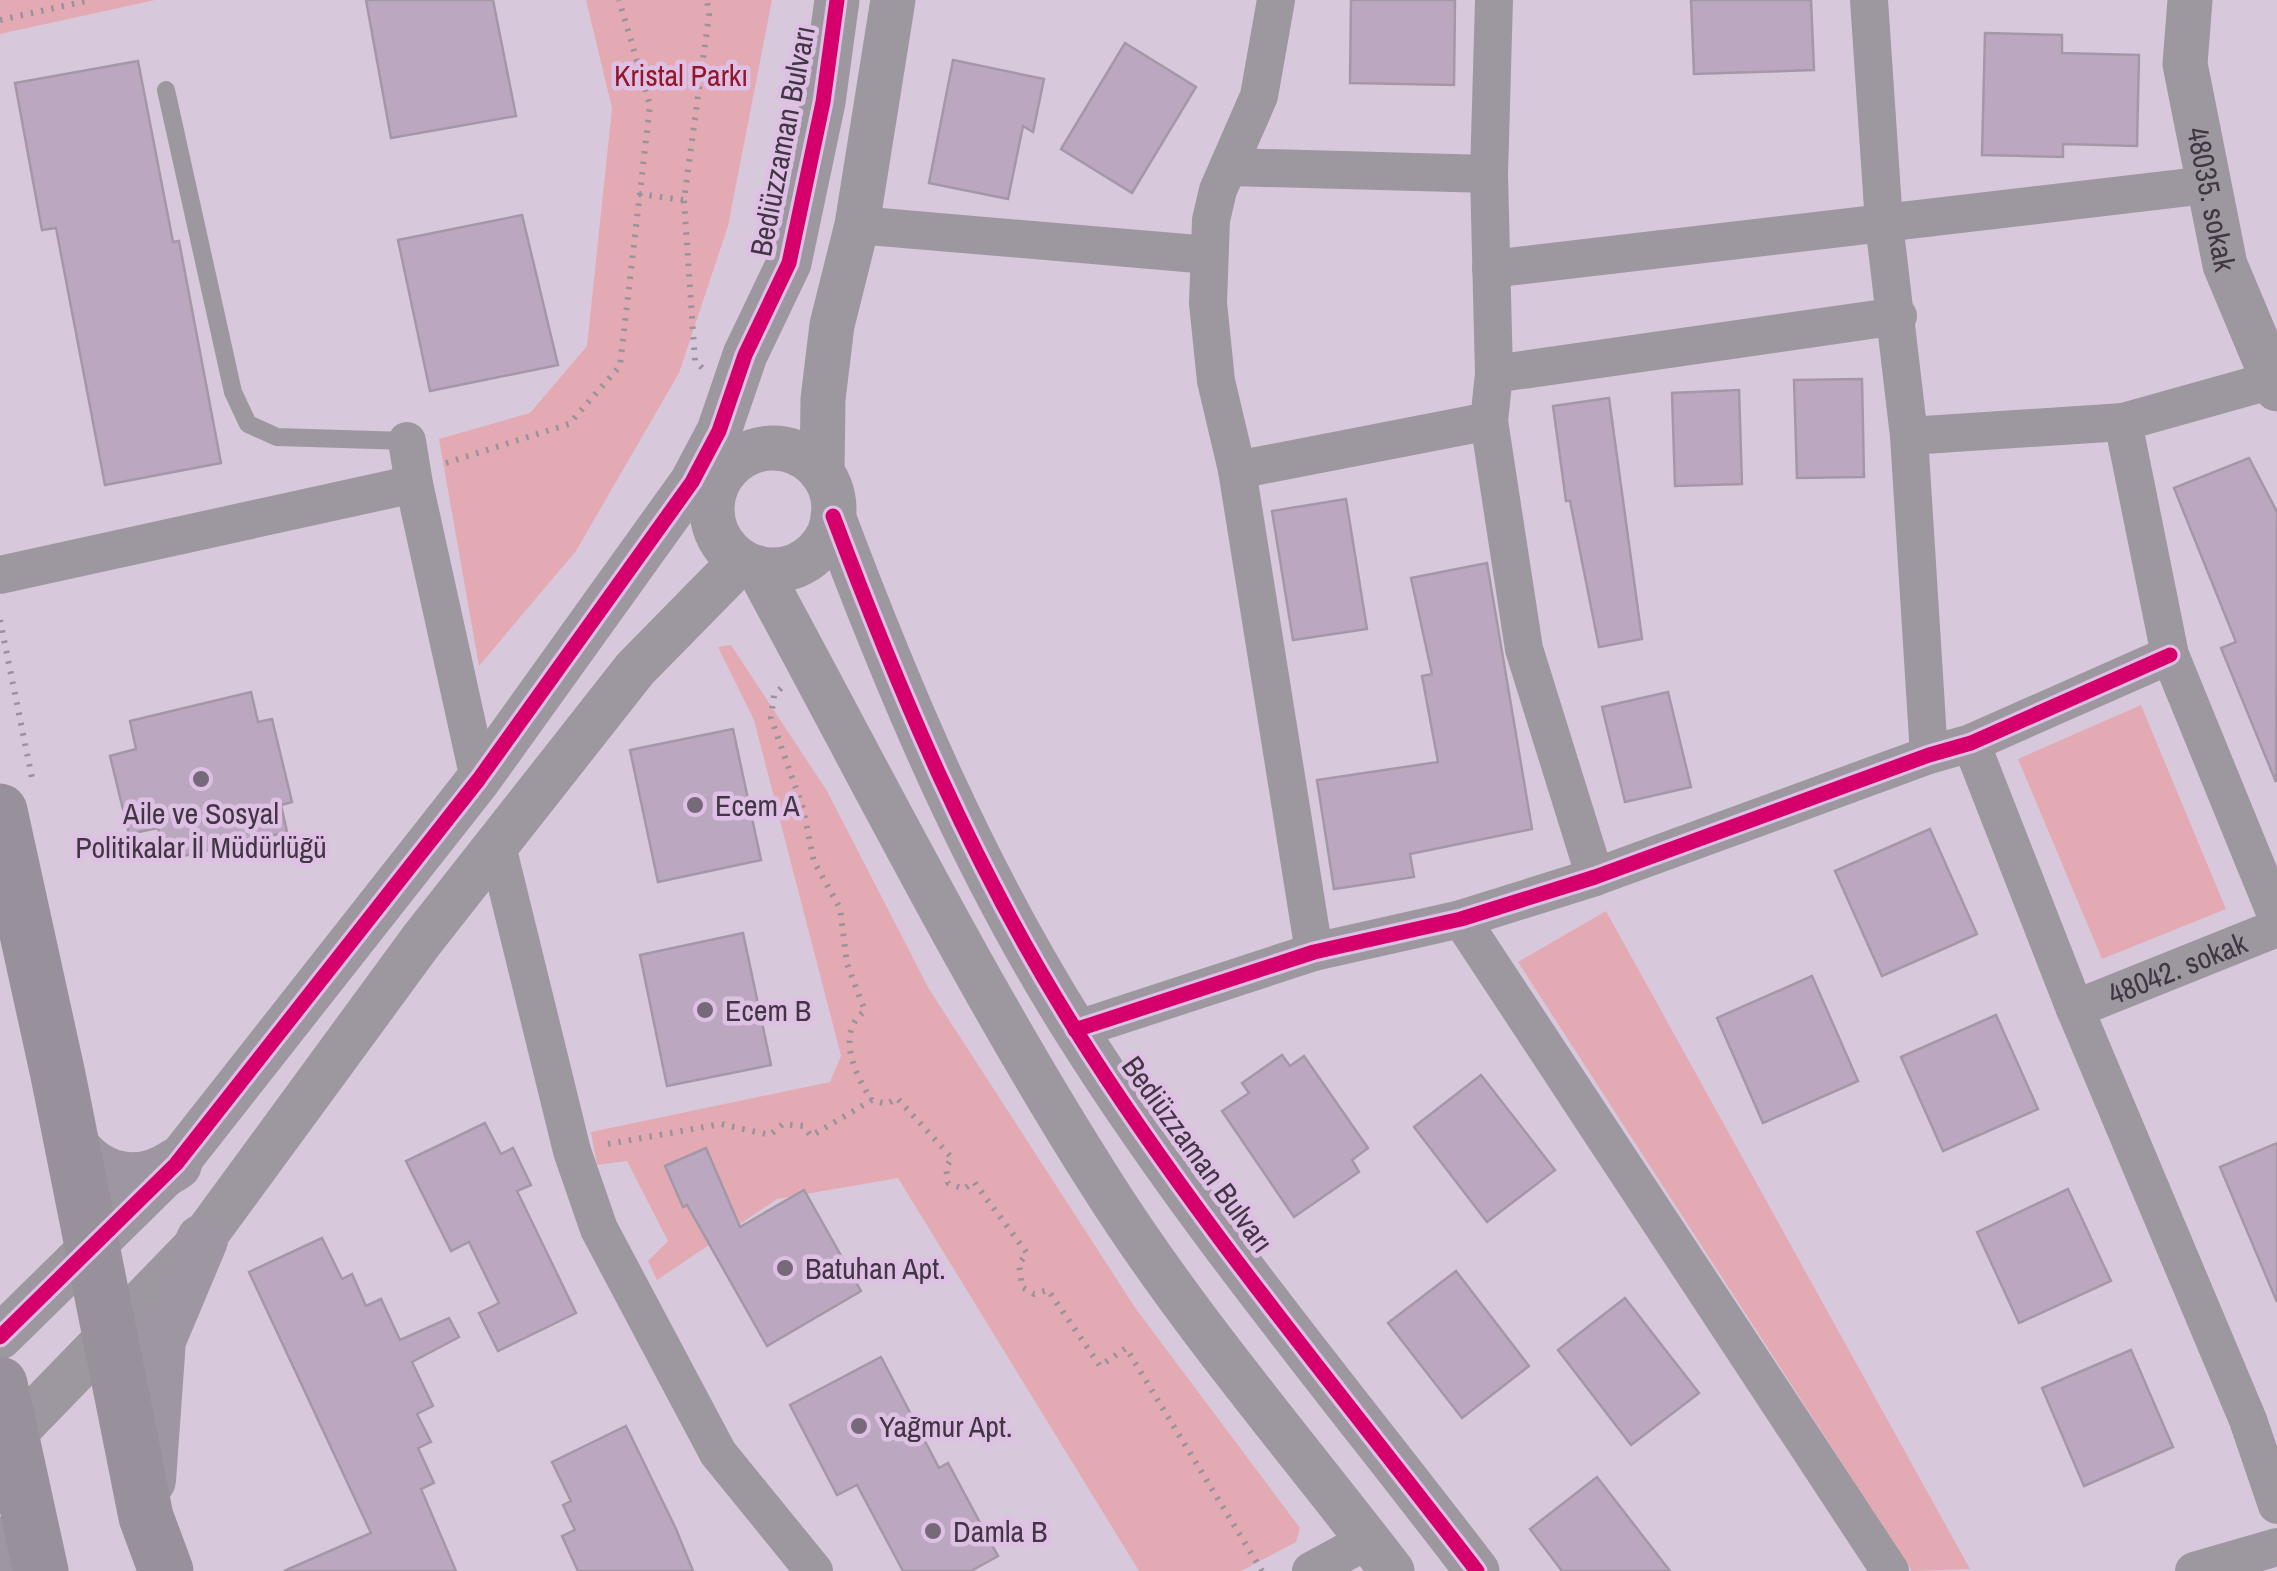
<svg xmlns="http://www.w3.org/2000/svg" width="2277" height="1571" font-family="'Archivo Narrow',sans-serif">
<rect width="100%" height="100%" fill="#d8c8dc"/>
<!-- green -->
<g fill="#e4aab3">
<path d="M 0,0 L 155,0 L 0,34 Z"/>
<path d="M 586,0 L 772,0 L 728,226 L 679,373 L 576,551 L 479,666 L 439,439 L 530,413 L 587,346 L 612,108 Z"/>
<path d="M 731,645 L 827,791 L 929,989 L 1136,1309 L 1300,1528 L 1296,1542 L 1241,1571 L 1139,1571 L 898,1178 L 777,1199 L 657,1280 L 648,1261 L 668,1241 L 627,1161 L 597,1165 L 591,1132 L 830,1082 L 841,1056 L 754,720 L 718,647 Z"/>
<path d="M 2141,705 L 2226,909 L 2102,959 L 2018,759 Z"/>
<path d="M 1606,911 L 1970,1569 L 1912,1571 L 1518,962 Z"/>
</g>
<!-- building -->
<g fill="#bba8c0" stroke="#a498a7" stroke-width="2.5">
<path d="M 366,0 L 493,0 L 516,116 L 391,138 Z"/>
<path d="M 1351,0 L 1455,0 L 1454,85 L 1350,83 Z"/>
<path d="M 1691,0 L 1811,0 L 1814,70 L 1694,74 Z"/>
<path d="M 1985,33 L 2062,35 L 2062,53 L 2139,55 L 2137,146 L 2063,144 L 2063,157 L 1982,155 Z"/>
<path d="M 1125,43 L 1196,87 L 1132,193 L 1061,149 Z"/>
<path d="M 953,60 L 1044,79 L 1033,132 L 1023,126 L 1008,199 L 929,183 Z"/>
<path d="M 138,61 L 173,242 L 179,241 L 221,463 L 105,485 L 56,228 L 42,230 L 15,83 Z"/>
<path d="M 522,215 L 558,365 L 430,391 L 398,240 Z"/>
<path d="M 1862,379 L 1864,477 L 1797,478 L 1794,380 Z"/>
<path d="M 1739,390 L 1742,484 L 1675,486 L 1672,393 Z"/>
<path d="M 1609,398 L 1642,639 L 1599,647 L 1570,501 L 1566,501 L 1553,406 Z"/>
<path d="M 2249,458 L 2277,512 L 2276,782 L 2221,648 L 2236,642 L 2174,488 Z"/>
<path d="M 1346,499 L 1367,629 L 1293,640 L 1272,511 Z"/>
<path d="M 1487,563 L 1532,829 L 1410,854 L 1414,877 L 1334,889 L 1317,780 L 1438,762 L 1422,676 L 1432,674 L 1411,578 Z"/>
<path d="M 251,692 L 258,722 L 272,719 L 292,802 L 281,805 L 287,832 L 166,860 L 158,828 L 129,834 L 110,756 L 136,749 L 130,721 Z"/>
<path d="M 1668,692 L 1691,787 L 1625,802 L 1602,707 Z"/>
<path d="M 733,729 L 761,860 L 658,882 L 630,750 Z"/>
<path d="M 1930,829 L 1977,934 L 1882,976 L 1835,871 Z"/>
<path d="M 743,933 L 771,1065 L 667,1086 L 640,955 Z"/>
<path d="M 1812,976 L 1858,1081 L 1763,1123 L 1717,1018 Z"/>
<path d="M 1996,1015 L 2038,1109 L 1943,1151 L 1901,1057 Z"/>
<path d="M 1282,1055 L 1290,1066 L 1304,1056 L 1368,1148 L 1352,1160 L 1359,1172 L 1294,1217 L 1222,1111 L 1249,1093 L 1242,1083 Z"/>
<path d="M 1481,1075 L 1555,1170 L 1487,1222 L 1414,1127 Z"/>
<path d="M 485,1123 L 501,1154 L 513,1148 L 531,1185 L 517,1191 L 576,1313 L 498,1351 L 479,1313 L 499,1303 L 469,1242 L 451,1251 L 406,1161 Z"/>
<path d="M 2277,1143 L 2277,1302 L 2220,1167 Z"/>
<path d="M 706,1148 L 740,1227 L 804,1190 L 861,1291 L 767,1346 L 687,1205 L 683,1207 L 665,1166 Z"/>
<path d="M 2068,1189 L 2111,1281 L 2019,1323 L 1977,1232 Z"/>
<path d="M 322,1238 L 342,1279 L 352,1274 L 366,1306 L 381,1299 L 400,1340 L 449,1318 L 459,1337 L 412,1362 L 433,1406 L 417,1414 L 431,1442 L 418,1448 L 434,1483 L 421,1489 L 456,1571 L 284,1571 L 371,1533 L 249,1272 Z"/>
<path d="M 1456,1271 L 1529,1366 L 1462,1418 L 1388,1323 Z"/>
<path d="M 1625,1298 L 1699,1393 L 1631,1445 L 1558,1350 Z"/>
<path d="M 2131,1350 L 2173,1447 L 2084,1486 L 2042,1388 Z"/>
<path d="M 881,1357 L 939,1468 L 948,1463 L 998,1556 L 971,1571 L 903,1571 L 857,1485 L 837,1495 L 790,1405 Z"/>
<path d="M 626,1426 L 676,1529 L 693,1571 L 578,1571 L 562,1536 L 575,1530 L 563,1505 L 571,1501 L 552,1462 Z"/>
<path d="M 1597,1477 L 1670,1571 L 1562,1571 L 1530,1529 Z"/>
</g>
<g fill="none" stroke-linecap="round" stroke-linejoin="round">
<!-- path -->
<g stroke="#9b939c" stroke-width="6" stroke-dasharray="2.5 8" stroke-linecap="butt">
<path d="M 0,20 L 91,0"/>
<path d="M 639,194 L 684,200"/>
<path d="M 702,368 L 695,361 L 684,200 L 709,15 L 707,0"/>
<path d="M 446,463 L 569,424 L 620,366 L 650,105 L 619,0"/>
<path d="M 0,620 L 32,778"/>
<path d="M 781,688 L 774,695 L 771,718 L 803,808 L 814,862 L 840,908 L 847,964 L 865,1011 C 835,1032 855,1076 872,1100"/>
<path d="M 608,1144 L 721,1124 L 770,1135 L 783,1124 L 803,1126 L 811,1136 L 872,1100 L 887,1104 L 897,1098 L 952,1158 L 946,1167 L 948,1183 L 964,1189 L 974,1182 L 1027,1253 L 1019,1264 L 1022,1287 L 1034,1294 L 1048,1290 L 1100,1366 L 1126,1348 L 1262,1571"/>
</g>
<!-- service -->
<path stroke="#9d989f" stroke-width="18" d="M 166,90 L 233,392 L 248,424 L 277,437 L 407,441"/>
<!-- minor -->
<g stroke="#9d989f" stroke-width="38">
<path d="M 1276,0 L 1259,96 L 1218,190 L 1211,220 L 1208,303 L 1216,381 L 1237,470 L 1314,952"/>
<path d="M 1494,0 L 1489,174 L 1494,374 L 1489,421 L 1524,649 L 1595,877"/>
<path d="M 1869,0 L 1884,223 L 1909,436 L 1929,755"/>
<path d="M 1230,167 L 1489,174"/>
<path d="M 857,225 L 1209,255"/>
<path d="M 1491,269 L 2207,185"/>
<path d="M 1494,374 L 1898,316"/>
<path d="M 2273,380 L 2123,422 L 2170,655 L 2277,917"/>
<path d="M 1909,436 L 2123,422"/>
<path d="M 407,441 L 414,484"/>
<path d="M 1237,470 L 1489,421"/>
<path d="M 0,575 L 414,484 L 479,779"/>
<path d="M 1971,743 L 2075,1009 L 2248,1420 L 2277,1505"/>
<path d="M 497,846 L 572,1151 L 599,1229 L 718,1453 L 814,1571"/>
<path d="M 1461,919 L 1890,1571"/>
<path id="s1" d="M 2075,1009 L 2277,928"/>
<path d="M 1075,1030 L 1314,952 L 1461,919 L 1595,877 L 1929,755 L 1971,743 L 2170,655"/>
<path d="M 1311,1571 L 1368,1540"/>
<path d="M 2194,1571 L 2277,1547"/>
</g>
<!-- tertiary -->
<g stroke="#9d989f" stroke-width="45">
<path id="s2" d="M 2190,0 L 2185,64 L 2225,265 L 2277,389"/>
<circle cx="773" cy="509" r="61"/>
<path d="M 822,473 L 823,399 L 832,325 L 857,225 L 893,0"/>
<path d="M 833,516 C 900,694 973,867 1075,1029 C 1194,1219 1341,1393 1477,1571"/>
<path d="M 758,568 C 870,774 975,985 1101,1183 C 1187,1319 1294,1443 1392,1571"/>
<path d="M 0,1337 L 176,1164 L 479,779 L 692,482 L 719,431 L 745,355 L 789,263 L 823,102 L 837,0"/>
<path d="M 0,1448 L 202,1240 L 421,941 L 635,669 L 741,561"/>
</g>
<!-- secondary -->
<g stroke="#9e96a0" stroke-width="52">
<path d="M 71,1143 C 96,1179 138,1190 176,1164"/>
<path d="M 150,1480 L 160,1340 L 202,1240"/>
<path d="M 0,1543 L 24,1571"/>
</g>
<!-- primary -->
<g stroke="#98919b" stroke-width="55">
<path d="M 0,811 L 58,1075 L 146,1517 L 166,1571"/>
<path d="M 0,1384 L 41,1571"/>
</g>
<!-- cycleway casing -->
<g stroke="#dec0e4" stroke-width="21">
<g id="cycleway">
<path d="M 833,516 C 900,694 973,867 1075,1029 C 1194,1219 1341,1393 1477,1571"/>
<path d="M 1075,1030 L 1314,952 L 1461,919 L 1595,877 L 1929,755 L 1971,743 L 2170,655"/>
<path d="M 0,1337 L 176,1164 L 479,779 L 692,482 L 719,431 L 745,355 L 789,263 L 823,102 L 837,0"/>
</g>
</g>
<!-- cycleway -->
<use href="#cycleway" stroke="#d6006c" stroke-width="15"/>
</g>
<!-- markers -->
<g fill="#76697a" stroke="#dec0e4" stroke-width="4">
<circle cx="201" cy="779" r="10"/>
<circle cx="695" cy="805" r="10"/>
<circle cx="705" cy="1010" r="10"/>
<circle cx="785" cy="1268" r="10"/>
<circle cx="859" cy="1426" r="10"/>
<circle cx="933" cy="1531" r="10"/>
</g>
<g text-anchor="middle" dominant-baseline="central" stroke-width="9" stroke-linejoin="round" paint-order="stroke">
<!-- park labels -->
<g font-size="30" fill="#941629" stroke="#dec0e4">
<text x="681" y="75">Kristal Parkı</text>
</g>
<!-- street labels -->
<g font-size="30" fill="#423645" stroke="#dec0e4">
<text transform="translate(782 141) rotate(-79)">Bediüzzaman Bulvarı</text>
<text stroke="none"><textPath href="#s2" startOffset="202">48035. sokak</textPath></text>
<text stroke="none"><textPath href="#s1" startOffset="110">48042. sokak</textPath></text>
<text transform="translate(1198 1154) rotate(54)">Bediüzzaman Bulvarı</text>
</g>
<!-- poi labels -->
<g font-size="30" fill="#423645" stroke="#dec0e4" text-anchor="start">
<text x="715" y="805">Ecem A</text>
<text x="201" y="813" text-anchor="middle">Aile ve Sosyal<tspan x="201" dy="34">Politikalar İl Müdürlüğü</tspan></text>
<text x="725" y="1010">Ecem B</text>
<text x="805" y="1268">Batuhan Apt.</text>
<text x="879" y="1426">Yağmur Apt.</text>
<text x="953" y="1531">Damla B</text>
</g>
</g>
</svg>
